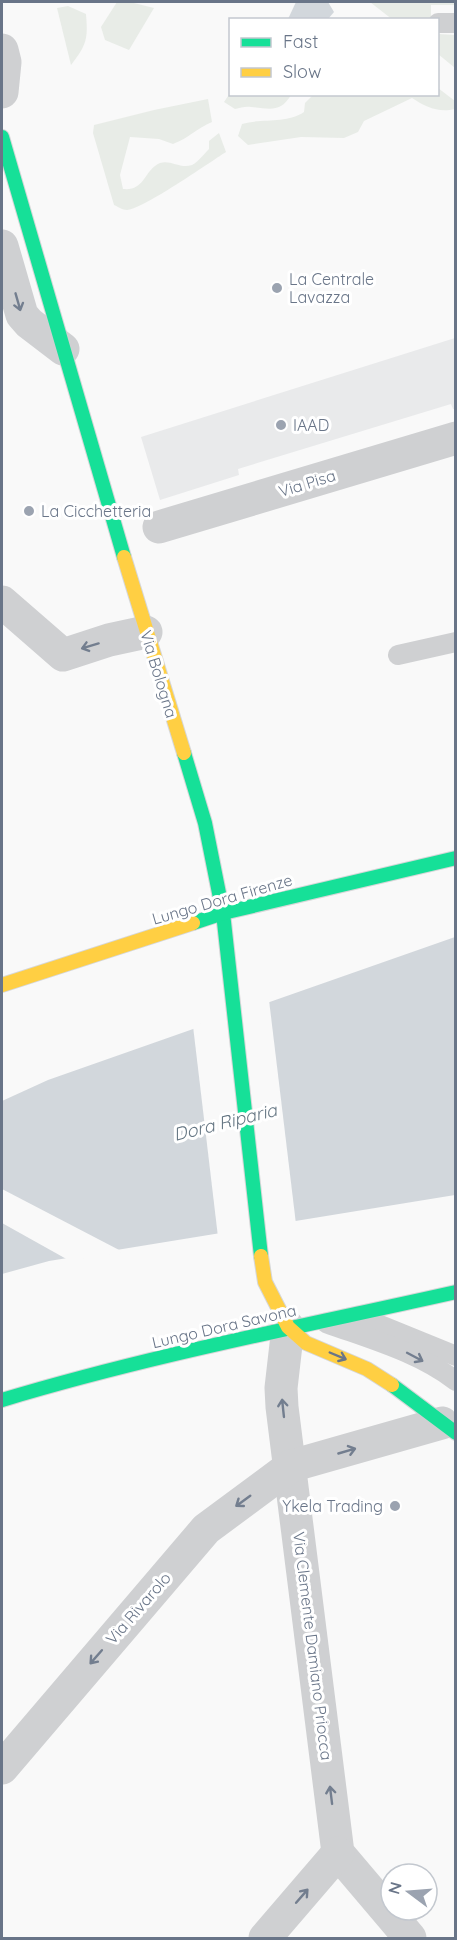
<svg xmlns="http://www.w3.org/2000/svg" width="457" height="1940" font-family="Quicksand,sans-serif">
<rect width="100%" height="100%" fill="#f9f9f9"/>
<!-- built -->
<path fill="#e9eaeb" d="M 455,338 L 455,409 L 453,409 L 451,404 L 238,469 L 239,475 L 160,500 L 141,437 Z"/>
<!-- green -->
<g fill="#e8ece7">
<path d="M 117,2 L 130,2 L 154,8 L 129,50 L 105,40 L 101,27 Z"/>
<path d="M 370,2 L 455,2 L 456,5 L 431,5 L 431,19 L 393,20 Z"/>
<path d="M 68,6 L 86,14 C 88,39 87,44 71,65 L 57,8 Z"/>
<path d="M 438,34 L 455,35 L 455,68 L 438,54 Z"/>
<path d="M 438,88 L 455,101 L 455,109 C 438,113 426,107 412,98 L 364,121 L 358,132 L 344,138 L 301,137 L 248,145 L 238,136 L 242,124 C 261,118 287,124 304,112 L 305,103 L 313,95 L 438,94 Z"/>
<path d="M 230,93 L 231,94 L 291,95 C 280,114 268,108 251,107 C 246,106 240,108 235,109 L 224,102 Z"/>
<path d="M 208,99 L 212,122 C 197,128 189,138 173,144 L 159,139 L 130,137 L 120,175 L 123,189 C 143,191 144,174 155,166 C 167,156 179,170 192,165 C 198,162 204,154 209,149 L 209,141 L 219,133 L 226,152 C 207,164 145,208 127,210 C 122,210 119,207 114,205 L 93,133 L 94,125 L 154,110 Z"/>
</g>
<!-- water -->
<g fill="#d2d7dc">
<path d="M 296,2 L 328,2 L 334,12 L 328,19 L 288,19 Z"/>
<path d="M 455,937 L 455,1195 L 49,1261 L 2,1274 L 2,1101 L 48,1080 Z"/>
</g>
<!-- pier -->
<g fill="#f9f9f9">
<path d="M 269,1000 L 296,1224 L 218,1237 L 193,1026 Z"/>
<path d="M 2,1189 L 123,1252 L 70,1261 L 2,1223 Z"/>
</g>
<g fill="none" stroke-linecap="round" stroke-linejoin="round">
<!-- fast casing -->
<g stroke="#d6d7d8" stroke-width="16">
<g id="fast">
<path d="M 2,137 L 124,557"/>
<path d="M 184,753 L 205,823 L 223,913 L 261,1256"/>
<path d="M 193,923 L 223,913 L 456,858"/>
<path d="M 392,1385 L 456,1433"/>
<path d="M 2,1400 C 151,1355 304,1326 456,1292"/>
</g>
</g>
<!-- slow casing -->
<g stroke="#d6d7d8" stroke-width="16">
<g id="slow">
<path d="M 124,557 L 184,753"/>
<path d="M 2,985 L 193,923"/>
<path d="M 261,1256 L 265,1282 L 288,1327 L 306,1343 L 367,1369 L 392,1385"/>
</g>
</g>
<!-- lane -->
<g stroke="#cfd0d2" stroke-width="20">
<path d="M 438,23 L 456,23"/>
<path d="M 398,655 L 456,642"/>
<path d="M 358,1316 L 456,1356"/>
<path d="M 326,1323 C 370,1339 418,1352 456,1381"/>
</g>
<!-- street -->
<g stroke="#cfd0d2" stroke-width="33">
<path d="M 2,50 L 5,62 L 2,92"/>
<path d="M 2,246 L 22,315 L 29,323 L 63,349"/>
<path d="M 159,527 L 456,438"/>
<path d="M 2,602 L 63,655 L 109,640 L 146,632"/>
<path d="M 288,1327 L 281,1388 L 282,1407 L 338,1853 L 410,1938"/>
<path d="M 2,1768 L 206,1529 L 291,1466 L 442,1423"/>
<path d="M 265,1938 L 338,1853"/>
</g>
<!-- fast -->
<use href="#fast" stroke="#16e098" stroke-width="14"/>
<!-- slow -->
<use href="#slow" stroke="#ffcf43" stroke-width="14"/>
</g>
<!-- one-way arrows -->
<defs><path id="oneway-shaft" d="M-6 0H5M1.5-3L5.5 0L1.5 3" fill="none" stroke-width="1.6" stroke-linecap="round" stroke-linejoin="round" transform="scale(1.5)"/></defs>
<g stroke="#737e8f">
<use href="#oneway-shaft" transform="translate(18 302) rotate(74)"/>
<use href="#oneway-shaft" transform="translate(90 646) rotate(163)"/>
<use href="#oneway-shaft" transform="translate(415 1357) rotate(28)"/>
<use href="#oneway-shaft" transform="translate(283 1408) rotate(-96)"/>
<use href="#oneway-shaft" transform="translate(347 1451) rotate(-16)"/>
<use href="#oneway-shaft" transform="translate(243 1501) rotate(144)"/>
<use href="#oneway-shaft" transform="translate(96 1657) rotate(131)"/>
<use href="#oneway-shaft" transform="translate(331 1795) rotate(-97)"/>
<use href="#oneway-shaft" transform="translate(302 1896) rotate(-49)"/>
</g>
<use stroke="#697588" href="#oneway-shaft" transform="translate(338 1356) rotate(23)"/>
<!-- markers -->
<g fill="#9ba3b0" stroke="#fff" stroke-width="2">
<circle cx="277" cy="288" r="6"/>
<circle cx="281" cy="425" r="6"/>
<circle cx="29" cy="511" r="6"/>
<circle cx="395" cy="1506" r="6"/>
</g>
<g text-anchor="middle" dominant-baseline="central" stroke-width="6" stroke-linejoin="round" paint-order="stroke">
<!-- poi labels -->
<g font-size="16" fill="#697588" stroke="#fff" text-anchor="start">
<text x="289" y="279">La Centrale<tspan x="289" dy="18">Lavazza</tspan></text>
<text x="293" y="425">IAAD</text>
<text x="41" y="511">La Cicchetteria</text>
<text x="383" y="1506" text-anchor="end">Ykela Trading</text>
</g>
<!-- street labels -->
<g font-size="16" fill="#697588" stroke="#fff">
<text transform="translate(307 483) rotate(-17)">Via Pisa</text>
<text transform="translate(159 674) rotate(73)">Via Bologna</text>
<text transform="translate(222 899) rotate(-16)">Lungo Dora Firenze</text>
<text transform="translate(224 1326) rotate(-13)">Lungo Dora Savona</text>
<text transform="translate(138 1608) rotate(-49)">Via Rivarolo</text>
<text transform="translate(313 1646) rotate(83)">Via Clemente Damiano Priocca</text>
</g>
<!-- water labels -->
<g font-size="18" font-style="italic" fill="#657683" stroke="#fff">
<text transform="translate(225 1122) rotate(-14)">Dora Riparia</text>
</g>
</g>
<!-- border -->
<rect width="457" height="1940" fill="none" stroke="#697588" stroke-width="6"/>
<!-- legend -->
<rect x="229" y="18" width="210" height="78" fill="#ffffff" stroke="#c3c8cf" stroke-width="1.5"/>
<rect x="241" y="38" width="30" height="9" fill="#16e098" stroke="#c3c8cf" stroke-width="1.5"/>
<text x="283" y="48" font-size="18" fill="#697588">Fast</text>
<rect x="241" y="68" width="30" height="9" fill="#ffcf43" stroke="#c3c8cf" stroke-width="1.5"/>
<text x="283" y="78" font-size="18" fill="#697588">Slow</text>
<!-- north arrow -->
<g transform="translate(409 1892) rotate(286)"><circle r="28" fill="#ffffff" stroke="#c3c8cf" stroke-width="1.5"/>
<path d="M0-4.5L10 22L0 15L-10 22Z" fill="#9ba3b0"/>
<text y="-9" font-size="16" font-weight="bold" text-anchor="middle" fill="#697588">N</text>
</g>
</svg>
